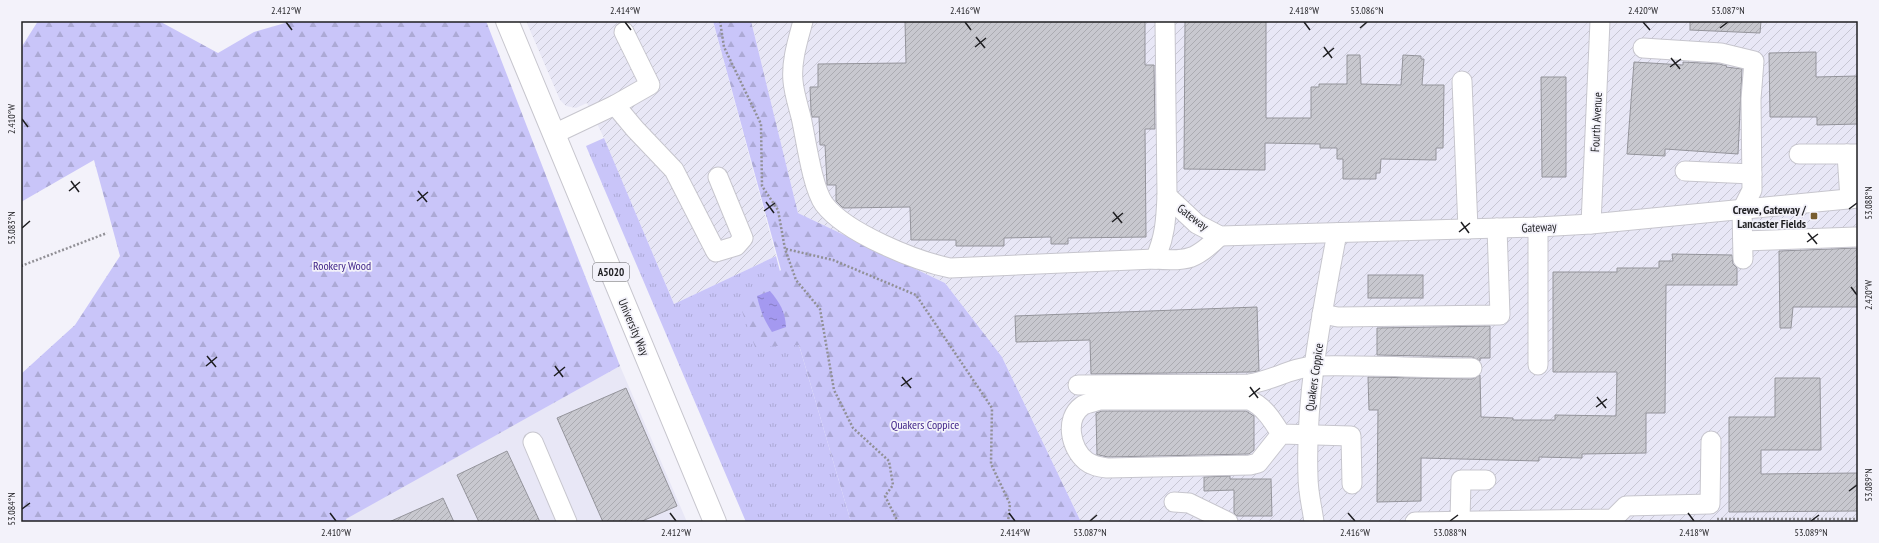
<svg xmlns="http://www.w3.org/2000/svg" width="1879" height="543" font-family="'PT Sans Narrow',sans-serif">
<defs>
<pattern id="industrial-furrows" width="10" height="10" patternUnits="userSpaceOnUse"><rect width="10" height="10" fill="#e8e7f6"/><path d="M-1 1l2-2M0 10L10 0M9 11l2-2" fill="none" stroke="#c7c6d3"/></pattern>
<pattern id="grass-tufts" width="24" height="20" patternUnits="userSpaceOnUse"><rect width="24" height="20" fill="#c9c5f9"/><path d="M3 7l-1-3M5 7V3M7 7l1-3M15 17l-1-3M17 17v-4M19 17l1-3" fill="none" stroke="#aca9d5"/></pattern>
<pattern id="forest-firs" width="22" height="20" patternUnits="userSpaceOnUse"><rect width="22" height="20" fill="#c9c5f9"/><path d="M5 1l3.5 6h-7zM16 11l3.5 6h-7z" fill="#aca9d5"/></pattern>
<pattern id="water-ripples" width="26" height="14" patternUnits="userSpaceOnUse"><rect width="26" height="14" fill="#a499f0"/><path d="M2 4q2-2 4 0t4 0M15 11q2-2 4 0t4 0" fill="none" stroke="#857cc2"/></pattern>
<pattern id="building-hatch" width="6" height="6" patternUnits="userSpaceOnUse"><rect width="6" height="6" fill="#c8c8cf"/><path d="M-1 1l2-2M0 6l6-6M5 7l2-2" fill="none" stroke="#ababb1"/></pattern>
</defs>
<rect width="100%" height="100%" fill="#f3f2fa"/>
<!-- built -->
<path fill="#e8e7f6" d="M 620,366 L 687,522 L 347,522 L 345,519 Z"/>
<!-- industrial -->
<g fill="url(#industrial-furrows)">
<path d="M 526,21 L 713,21 L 776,256 L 674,304 L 604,138 L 587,103 L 576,108 L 566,106 L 560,100 Z"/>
<path d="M 751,21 L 1858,21 L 1858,522 L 1081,522 L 1002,357 L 945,283 L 798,213 Z"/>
</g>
<!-- grass -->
<path fill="url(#grass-tufts)" d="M 604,138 L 674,304 L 776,256 L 799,345 L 851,522 L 746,522 L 586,146 Z"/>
<!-- forest -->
<g fill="url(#forest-firs)">
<path d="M 38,21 L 159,21 L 218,53 L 254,32 L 292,21 L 486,21 L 620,366 L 346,519 L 347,522 L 21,522 L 21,374 L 75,325 L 120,256 L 94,160 L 21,202 L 21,48 Z"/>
<path d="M 713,21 L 751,21 L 798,213 L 945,283 L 1002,357 L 1081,522 L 851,522 L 799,345 L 755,347 L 739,303 L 781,270 Z"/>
</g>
<!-- water -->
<path fill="url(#water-ripples)" d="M 770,291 C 780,303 785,311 786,327 L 772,332 C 764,320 760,310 757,296 Z"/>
<!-- building -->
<g fill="url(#building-hatch)" stroke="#94949b">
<path d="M 905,21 L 1145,21 L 1145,65 L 1154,65 L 1155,129 L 1145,129 L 1146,237 L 1068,238 L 1068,244 L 1051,244 L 1051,237 L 1004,238 L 1004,246 L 956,246 L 956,240 L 911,240 L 910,207 L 844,208 L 842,207 L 836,201 L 836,185 L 827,185 L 827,183 L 825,145 L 820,145 L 819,117 L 812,117 L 811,111 L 810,87 L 818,87 L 818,64 L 906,63 Z"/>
<path d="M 1185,21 L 1266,21 L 1266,118 L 1311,118 L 1311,87 L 1319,87 L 1319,84 L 1347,84 L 1347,55 L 1360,55 L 1361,84 L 1401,85 L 1403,55 L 1421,56 L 1421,59 L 1424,59 L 1422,85 L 1444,85 L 1443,148 L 1436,148 L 1436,160 L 1381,159 L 1380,173 L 1376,173 L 1376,179 L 1343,179 L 1343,159 L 1337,159 L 1337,148 L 1320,148 L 1320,144 L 1265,143 L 1265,170 L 1184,169 Z"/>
<path d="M 1690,21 L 1761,21 L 1760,33 L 1690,30 Z"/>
<path d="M 1816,52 L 1816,77 L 1858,76 L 1858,124 L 1817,125 L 1817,117 L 1770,117 L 1769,53 Z"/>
<path d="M 1634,62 L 1683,65 L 1683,62 L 1719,64 L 1727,66 L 1726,67 L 1742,69 L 1738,154 L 1665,149 L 1665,156 L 1627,154 Z"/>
<path d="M 1541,77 L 1566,77 L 1566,177 L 1542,177 Z"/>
<path d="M 1858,248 L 1858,307 L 1793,307 L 1791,328 L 1780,328 L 1779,251 Z"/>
<path d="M 1672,254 L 1732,255 L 1733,264 L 1737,268 L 1737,285 L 1666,285 L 1665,413 L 1646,413 L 1646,453 L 1582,454 L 1582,458 L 1539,457 L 1539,461 L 1421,458 L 1421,501 L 1377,502 L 1378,410 L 1369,410 L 1368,377 L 1472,379 L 1480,375 L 1481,417 L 1513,418 L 1513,420 L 1555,420 L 1555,415 L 1616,416 L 1617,372 L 1553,372 L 1553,272 L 1617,272 L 1617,268 L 1659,268 L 1659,261 L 1673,261 Z"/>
<rect x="1368" y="275" width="55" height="23"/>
<path d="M 1257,307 L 1259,371 L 1251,372 L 1091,374 L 1090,340 L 1016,342 L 1015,316 Z"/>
<path d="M 1490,326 L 1490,358 L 1480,358 L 1480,361 L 1472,357 L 1377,355 L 1377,328 Z"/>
<path d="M 1775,378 L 1820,378 L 1821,450 L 1761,450 L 1761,474 L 1858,473 L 1858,511 L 1729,512 L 1729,417 L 1775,417 Z"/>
<path d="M 626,388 L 677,506 L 640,522 L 603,522 L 557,418 Z"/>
<path d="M 1102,411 L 1246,411 L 1254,416 L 1254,450 L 1249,454 L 1108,457 L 1099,455 L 1097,455 L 1096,413 Z"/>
<path d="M 507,451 L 540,522 L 479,522 L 457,475 Z"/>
<path d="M 1230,476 L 1230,479 L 1271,479 L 1272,516 L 1237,516 L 1234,513 L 1234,490 L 1204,491 L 1204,477 Z"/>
<path d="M 443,498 L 454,522 L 389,522 Z"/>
</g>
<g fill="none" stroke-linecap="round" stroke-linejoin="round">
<!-- minor casing -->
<g stroke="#c7c6ce" stroke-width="21">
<g id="minor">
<path d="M 803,21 C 798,40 791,61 793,81 C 794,93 798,105 801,117 C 806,139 812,187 824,204 C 846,233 916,261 950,268 L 1155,259 C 1188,262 1196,259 1220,236"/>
<path d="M 1643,48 L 1721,53 L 1754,61 L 1751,99 L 1752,190 L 1742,210 L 1743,259"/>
<path d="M 1462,81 L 1468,229"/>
<path d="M 615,105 L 635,129 L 674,170 L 716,252 L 736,246 L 743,238 L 718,177"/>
<path d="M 554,134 L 615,105 L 650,85 L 624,32"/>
<path d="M 1799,154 L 1858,154"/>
<path d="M 1847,154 L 1850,199"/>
<path d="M 1685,171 L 1752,174"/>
<path d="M 1167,196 L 1197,224 L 1220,236 L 1538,227 L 1591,224 L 1858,198"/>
<path d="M 1591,224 L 1600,21"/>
<path d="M 1538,227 L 1538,365"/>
<path d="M 1743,241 L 1856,237"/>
<path d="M 1155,259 C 1165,238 1166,219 1167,196 L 1165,21"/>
<path d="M 1322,314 L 1338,317 L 1500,315 L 1497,228"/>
<path d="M 1078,385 L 1249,384 C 1272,381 1292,367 1316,366 C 1368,365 1420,368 1472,368"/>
<path d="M 1281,434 C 1273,421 1264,406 1249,400 L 1100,400 C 1095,402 1086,403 1082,406 C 1064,419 1071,449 1086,461 C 1092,466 1099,467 1107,468 L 1250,465 L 1258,463 L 1281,434 L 1351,436 L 1352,484"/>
<path d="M 533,442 L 567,522"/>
<path d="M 1174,502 L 1189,503 L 1228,522"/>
<path d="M 1460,521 L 1461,480 L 1486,480"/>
<path d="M 1314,522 C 1312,507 1308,492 1308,477 C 1305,395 1322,313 1337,233"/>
<path d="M 1415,522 L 1613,519 L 1626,506 L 1710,504 L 1711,441"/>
</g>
</g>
<!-- highway casing -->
<g stroke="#c7c6ce" stroke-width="24">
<path id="highway" d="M 507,21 L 715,522"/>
</g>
<!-- path -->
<g stroke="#919096" stroke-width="2.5" stroke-dasharray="2 2" stroke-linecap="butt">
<path d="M 720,21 L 724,47 L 761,124 L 762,186 L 778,210 L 785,249 L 796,280 L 820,309 L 834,390 L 853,428 L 889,461 L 893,485 L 885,496 L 898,522"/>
<path d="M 786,249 L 833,260 L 916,295 L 992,408 L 991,464 L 1010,504 L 1008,522"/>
<path d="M 21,266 L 107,233"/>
<path d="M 1717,519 L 1858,519"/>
</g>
<!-- minor -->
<use href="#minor" stroke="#fff" stroke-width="19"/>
<!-- highway -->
<use href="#highway" stroke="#fff" stroke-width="22"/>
</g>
<!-- ticks -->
<path fill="none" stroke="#1e1e21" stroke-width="1.5" d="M 286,22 L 292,30M 625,22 L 631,30M 965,22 L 971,30M 1304,22 L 1310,30M 1643,22 L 1650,30M 1360,28 L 1367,22M 1720,28 L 1728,22M 976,37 L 985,48M 975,47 L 986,38M 1324,47 L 1332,58M 1323,57 L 1334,48M 1671,58 L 1680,69M 1670,67 L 1681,59M 22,119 L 28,127M 71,181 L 79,192M 69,191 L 80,182M 418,191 L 427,202M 417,201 L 428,192M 766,202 L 774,213M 1849,209 L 1857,203M 764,211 L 775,203M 1113,212 L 1122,223M 1112,222 L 1123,213M 1461,222 L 1469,233M 22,228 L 30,221M 1459,232 L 1470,223M 1808,233 L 1817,244M 1807,242 L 1818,234M 1851,287 L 1857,295M 207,356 L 216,367M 206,366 L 217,357M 555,366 L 563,377M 554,376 L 565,367M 902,377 L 911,388M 901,386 L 912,378M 1250,387 L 1258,398M 1249,397 L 1260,388M 1597,397 L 1606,408M 1596,407 L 1607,399M 1849,491 L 1857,485M 22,509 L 30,503M 330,513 L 336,521M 670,513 L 676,521M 1009,513 L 1015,521M 1348,513 L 1355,521M 1688,513 L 1694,521M 1090,521 L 1097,515M 1450,521 L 1458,515M 1811,521 L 1819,515"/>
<!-- markers -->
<rect fill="#795e30" stroke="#f3f2fa" stroke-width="1.5" x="1810" y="212" width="8" height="8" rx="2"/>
<g text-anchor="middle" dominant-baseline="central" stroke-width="3.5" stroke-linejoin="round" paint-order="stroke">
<!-- shield labels -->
<rect fill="#f3f2fa" stroke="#5e5e62" stroke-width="1" x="593" y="263" width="36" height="18" rx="3"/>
<g font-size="11" font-weight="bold" fill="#1e1e21">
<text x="611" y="272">A5020</text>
</g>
<!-- street labels -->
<g font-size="12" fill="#1e1e21" stroke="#f3f2fa">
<text transform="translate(1596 122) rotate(-87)">Fourth Avenue</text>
<text transform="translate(1193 217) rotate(37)">Gateway</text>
<text transform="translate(1539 227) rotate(-3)">Gateway</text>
<text transform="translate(634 327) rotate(67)">University Way</text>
<text transform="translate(1314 377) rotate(-82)">Quakers Coppice</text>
</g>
<!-- poi labels -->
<g font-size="12" font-weight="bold" fill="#1e1e21" stroke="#f3f2fa" text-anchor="end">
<text x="1806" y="209">Crewe, Gateway /<tspan x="1806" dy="14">Lancaster Fields</tspan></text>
</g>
<!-- park labels -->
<g font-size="12" fill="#412589" stroke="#f3f2fa">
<text x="342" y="265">Rookery Wood</text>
<text x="925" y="424">Quakers Coppice</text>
</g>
</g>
<!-- border -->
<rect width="1879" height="543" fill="none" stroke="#f3f2fa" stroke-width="44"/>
<rect x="22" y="22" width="1835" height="499" fill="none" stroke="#1e1e21" stroke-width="1.5"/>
<g font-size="10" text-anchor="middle" fill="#1e1e21">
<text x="286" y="14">2.412°W</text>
<text x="625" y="14">2.414°W</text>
<text x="965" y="14">2.416°W</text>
<text x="1304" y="14">2.418°W</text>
<text x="1367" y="14">53.086°N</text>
<text x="1643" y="14">2.420°W</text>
<text x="1728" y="14">53.087°N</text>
<text transform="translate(11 119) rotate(-90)" y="4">2.410°W</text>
<text transform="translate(1868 203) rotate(-90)" y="4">53.088°N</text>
<text transform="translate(11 228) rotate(-90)" y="4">53.083°N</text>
<text transform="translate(1868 295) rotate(-90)" y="4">2.420°W</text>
<text transform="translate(1868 485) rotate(-90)" y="4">53.089°N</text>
<text transform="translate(11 509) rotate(-90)" y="4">53.084°N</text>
<text x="336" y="536">2.410°W</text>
<text x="676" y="536">2.412°W</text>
<text x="1015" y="536">2.414°W</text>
<text x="1090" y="536">53.087°N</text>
<text x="1355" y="536">2.416°W</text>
<text x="1450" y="536">53.088°N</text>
<text x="1694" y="536">2.418°W</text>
<text x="1811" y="536">53.089°N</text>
</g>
</svg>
